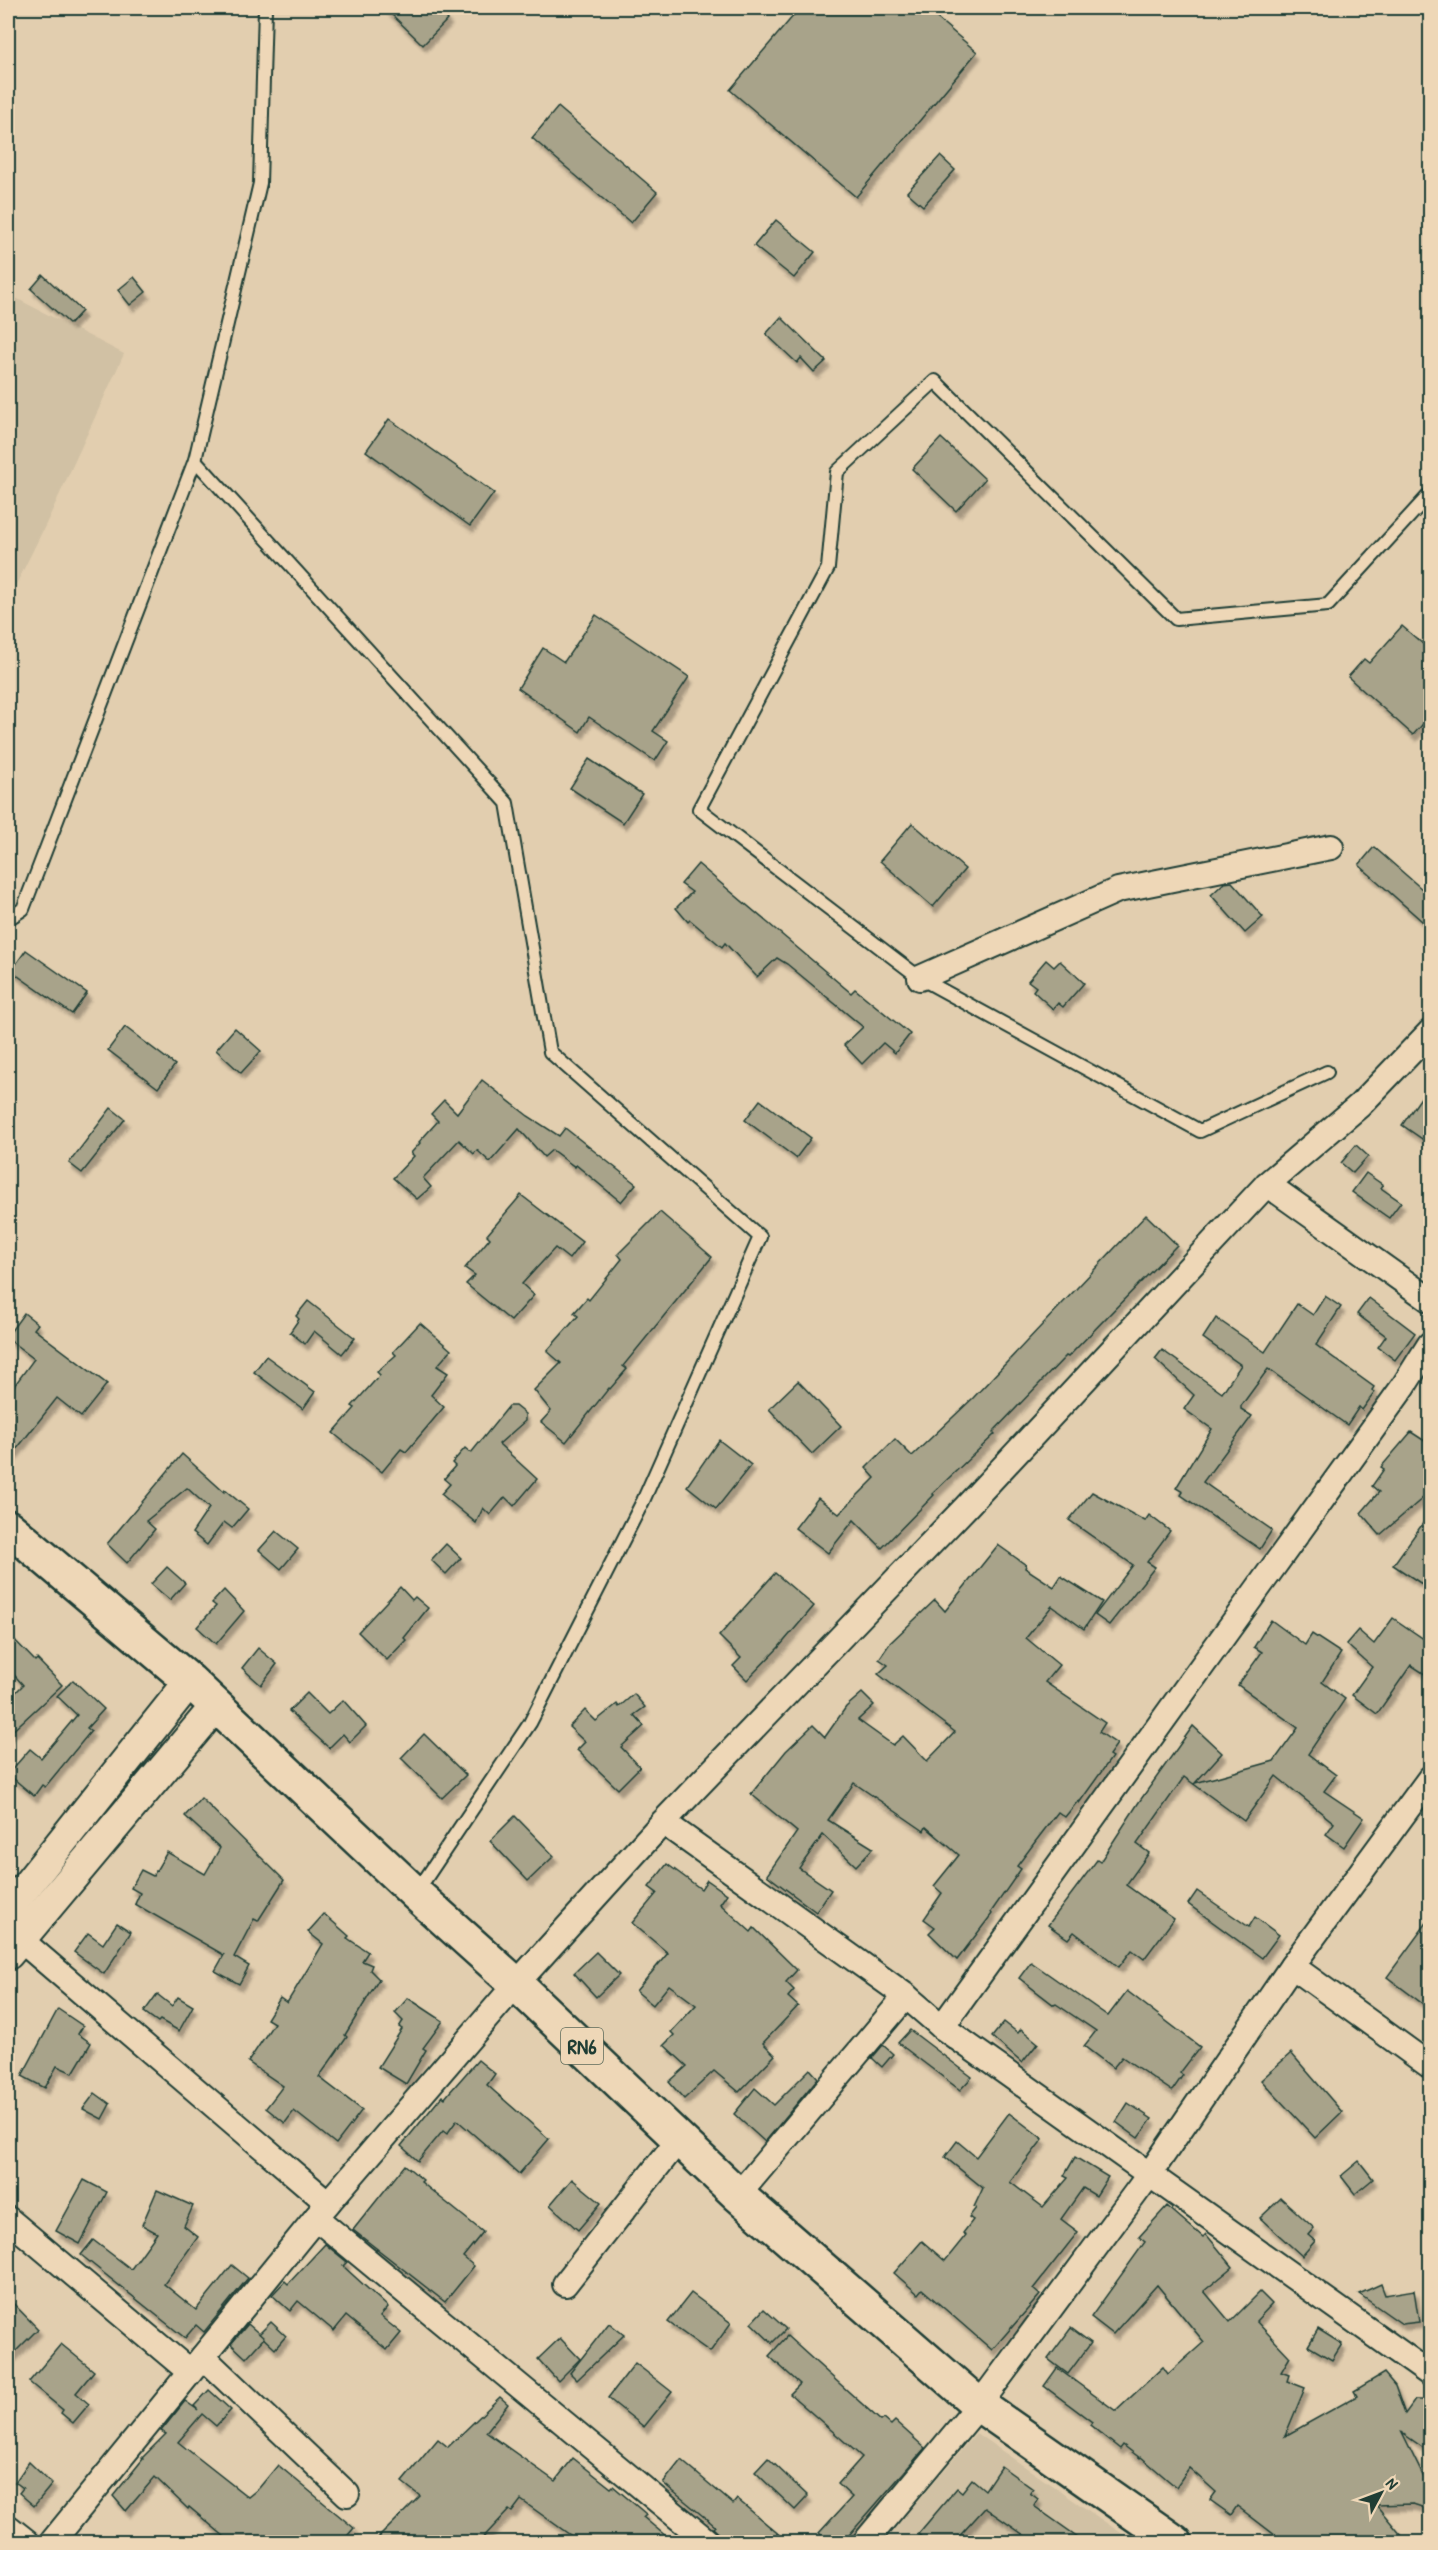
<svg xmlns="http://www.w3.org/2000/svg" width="1438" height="2550" font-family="'Patrick Hand',sans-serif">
<defs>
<filter id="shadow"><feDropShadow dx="3.5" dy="6" stdDeviation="1.5" flood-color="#0004"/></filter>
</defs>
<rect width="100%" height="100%" fill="#e2ceaf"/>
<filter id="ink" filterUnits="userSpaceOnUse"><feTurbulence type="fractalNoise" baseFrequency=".0167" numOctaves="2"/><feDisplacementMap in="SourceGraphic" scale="12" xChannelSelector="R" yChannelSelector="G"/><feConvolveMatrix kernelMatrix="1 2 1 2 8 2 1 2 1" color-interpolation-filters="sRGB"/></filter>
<g filter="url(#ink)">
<!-- built -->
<g fill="#d1c1a4">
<path d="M 8,294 L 124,354 L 46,524 L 8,601 Z"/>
<path d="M 976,2433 L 1134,2542 L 883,2542 Z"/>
</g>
<!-- building -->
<g fill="#a8a38a" stroke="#1f3d34" stroke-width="1.5" filter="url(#shadow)">
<path d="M 385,8 L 437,8 L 448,19 L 423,45 Z"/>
<path d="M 800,8 L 925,8 L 977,52 L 856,197 L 730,90 Z"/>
<path d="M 558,107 L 657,192 L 631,223 L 532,138 Z"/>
<path d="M 940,156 L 955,170 L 923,206 L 907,192 Z"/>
<path d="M 776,220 L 815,252 L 794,278 L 754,246 Z"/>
<path d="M 43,275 L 82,311 L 70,324 L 31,289 Z"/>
<path d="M 134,277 L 146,292 L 130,305 L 118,290 Z"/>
<path d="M 781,317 L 826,361 L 814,372 L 801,358 L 797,363 L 766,334 Z"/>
<path d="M 389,419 L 494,493 L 470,526 L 366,451 Z"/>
<path d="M 941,438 L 985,479 L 956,511 L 912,469 Z"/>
<path d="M 596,615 L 689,677 L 653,731 L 668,741 L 655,761 L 589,717 L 580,732 L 518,688 L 543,648 L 564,662 Z"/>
<path d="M 1402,626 L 1431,651 L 1431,715 L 1413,735 L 1348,677 L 1364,659 L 1369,663 Z"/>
<path d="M 589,759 L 642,794 L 623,823 L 570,788 Z"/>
<path d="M 912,823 L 965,869 L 933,907 L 880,861 Z"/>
<path d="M 1374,847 L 1431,897 L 1431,929 L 1359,865 Z"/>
<path d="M 698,864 L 851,993 L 855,989 L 910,1034 L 895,1053 L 883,1043 L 862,1064 L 844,1045 L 863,1027 L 787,964 L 777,958 L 757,977 L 725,943 L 722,947 L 690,920 L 688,922 L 676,908 L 692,892 L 681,884 Z"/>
<path d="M 1232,882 L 1263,917 L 1245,933 L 1211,895 L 1224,883 Z"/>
<path d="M 26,950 L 87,993 L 72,1014 L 11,971 Z"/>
<path d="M 1046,960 L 1054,967 L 1060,961 L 1084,983 L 1063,1007 L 1058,1003 L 1053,1009 L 1033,991 L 1036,987 L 1028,981 Z"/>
<path d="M 125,1027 L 175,1065 L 158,1088 L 108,1050 Z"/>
<path d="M 235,1028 L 261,1051 L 241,1073 L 216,1050 Z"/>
<path d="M 482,1080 L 528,1116 L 559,1136 L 565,1128 L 636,1184 L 621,1202 L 576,1165 L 575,1167 L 552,1150 L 544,1157 L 519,1129 L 490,1162 L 477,1150 L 474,1154 L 459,1140 L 423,1178 L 431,1187 L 417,1199 L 393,1178 L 414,1156 L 411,1153 L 420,1143 L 419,1142 L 438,1121 L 431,1114 L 444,1100 L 457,1113 Z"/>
<path d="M 1431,1083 L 1431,1145 L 1402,1125 Z"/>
<path d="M 760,1100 L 811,1138 L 796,1158 L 745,1120 Z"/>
<path d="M 111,1108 L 125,1119 L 82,1173 L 69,1163 Z"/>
<path d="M 1356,1145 L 1368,1156 L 1353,1173 L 1341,1163 Z"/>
<path d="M 1366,1173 L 1383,1185 L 1381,1188 L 1401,1202 L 1389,1218 L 1352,1192 Z"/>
<path d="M 521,1195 L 582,1242 L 569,1259 L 555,1248 L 522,1284 L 534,1295 L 511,1321 L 466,1284 L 475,1275 L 465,1268 L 490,1238 L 487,1235 Z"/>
<path d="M 660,1212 L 712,1257 L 623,1366 L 627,1369 L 610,1389 L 609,1388 L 566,1442 L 541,1422 L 551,1411 L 534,1390 L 561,1363 L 547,1351 L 578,1316 L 574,1313 L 587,1298 L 589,1300 L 622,1259 L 618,1254 Z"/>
<path d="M 1146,1215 L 1177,1245 L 1068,1357 L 1066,1356 L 993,1432 L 995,1434 L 932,1494 L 934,1495 L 882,1548 L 854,1520 L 828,1553 L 795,1528 L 818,1498 L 839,1514 L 875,1478 L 866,1468 L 895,1439 L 912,1456 L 973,1398 Z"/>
<path d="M 1325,1296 L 1341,1307 L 1316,1345 L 1374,1387 L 1372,1390 L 1375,1392 L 1362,1410 L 1359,1407 L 1347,1425 L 1268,1369 L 1241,1406 L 1241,1409 L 1252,1416 L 1203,1482 L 1272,1530 L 1260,1549 L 1181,1495 L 1183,1492 L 1176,1488 L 1212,1429 L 1184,1409 L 1194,1395 L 1155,1359 L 1162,1350 L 1222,1393 L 1241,1365 L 1203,1338 L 1216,1318 L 1265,1352 L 1297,1304 L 1313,1315 Z"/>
<path d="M 1369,1298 L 1415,1333 L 1395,1360 L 1378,1347 L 1386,1336 L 1357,1314 Z"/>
<path d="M 308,1301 L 355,1338 L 342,1354 L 314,1331 L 305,1344 L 290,1332 L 299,1319 L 296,1316 Z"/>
<path d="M 24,1313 L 38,1324 L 34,1329 L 107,1384 L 81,1417 L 57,1398 L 8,1460 L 8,1394 L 34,1359 L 8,1339 L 8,1335 Z"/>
<path d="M 420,1323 L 451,1350 L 437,1366 L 448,1373 L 431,1395 L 444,1407 L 406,1452 L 401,1449 L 382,1472 L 333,1433 L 355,1408 L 352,1406 L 380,1375 L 377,1372 L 396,1355 L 393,1352 Z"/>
<path d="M 266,1356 L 315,1392 L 303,1409 L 254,1372 Z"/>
<path d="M 798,1381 L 841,1426 L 812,1454 L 769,1409 Z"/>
<path d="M 509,1406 L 515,1406 L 525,1414 L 525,1421 L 499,1444 L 537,1479 L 514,1506 L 505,1497 L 490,1515 L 483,1508 L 476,1523 L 441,1494 L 450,1484 L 444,1479 L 455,1466 L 452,1463 L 465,1448 L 471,1453 Z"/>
<path d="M 1411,1432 L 1431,1445 L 1431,1491 L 1380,1535 L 1361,1513 L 1379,1492 L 1372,1486 L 1384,1469 L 1381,1467 Z"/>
<path d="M 719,1440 L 751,1465 L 716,1509 L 687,1486 Z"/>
<path d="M 182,1454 L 224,1492 L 225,1490 L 248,1509 L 232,1528 L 224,1522 L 207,1545 L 192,1533 L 209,1508 L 187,1488 L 146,1521 L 155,1529 L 127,1563 L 107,1544 Z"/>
<path d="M 1092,1492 L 1145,1521 L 1149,1515 L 1170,1531 L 1147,1562 L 1155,1567 L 1109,1625 L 1095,1615 L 1133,1565 L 1069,1520 Z"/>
<path d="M 1431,1512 L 1431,1590 L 1393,1565 Z"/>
<path d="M 276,1531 L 298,1549 L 281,1569 L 259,1550 Z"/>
<path d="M 446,1544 L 461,1558 L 446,1574 L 431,1560 Z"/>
<path d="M 998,1545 L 1026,1565 L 1025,1568 L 1054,1587 L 1061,1576 L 1102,1602 L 1084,1629 L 1052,1606 L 1026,1638 L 1059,1665 L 1045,1682 L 1105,1723 L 1099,1732 L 1117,1744 L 1109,1755 L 1112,1757 L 1079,1803 L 1078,1801 L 1065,1817 L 1058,1812 L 1035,1842 L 1017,1866 L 1021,1869 L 991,1912 L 992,1914 L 957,1960 L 929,1933 L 935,1927 L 924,1919 L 942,1893 L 934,1886 L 959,1855 L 926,1827 L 924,1831 L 854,1783 L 828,1820 L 873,1848 L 856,1866 L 823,1835 L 799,1868 L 831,1890 L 816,1912 L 767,1875 L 797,1832 L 751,1794 L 786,1751 L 813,1725 L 825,1737 L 846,1707 L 862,1693 L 874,1705 L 858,1720 L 893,1745 L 903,1736 L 927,1761 L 955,1732 L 878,1674 L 888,1665 L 879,1659 L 890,1643 L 935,1600 L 945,1611 Z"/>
<path d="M 167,1567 L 185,1583 L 170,1600 L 151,1584 Z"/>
<path d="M 775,1573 L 814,1606 L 779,1647 L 747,1680 L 733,1666 L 741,1658 L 719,1636 Z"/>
<path d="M 400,1587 L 412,1600 L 415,1597 L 428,1608 L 404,1638 L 406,1640 L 387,1660 L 358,1632 Z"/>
<path d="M 224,1590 L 244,1611 L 216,1644 L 197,1627 L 216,1606 L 212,1603 Z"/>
<path d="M 1393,1618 L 1431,1644 L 1431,1678 L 1411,1665 L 1377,1714 L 1352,1695 L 1372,1667 L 1346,1644 L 1358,1630 L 1374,1644 Z"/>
<path d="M 1271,1620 L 1305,1645 L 1312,1634 L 1341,1653 L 1322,1682 L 1345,1699 L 1308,1754 L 1336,1775 L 1324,1791 L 1364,1818 L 1344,1847 L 1326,1834 L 1334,1823 L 1276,1776 L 1244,1821 L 1184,1777 L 1137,1844 L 1149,1853 L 1126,1885 L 1174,1919 L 1144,1959 L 1132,1950 L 1119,1967 L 1074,1932 L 1068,1939 L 1048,1925 L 1097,1860 L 1100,1862 L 1139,1802 L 1193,1726 L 1222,1753 L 1195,1783 L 1274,1761 L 1298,1728 L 1238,1685 L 1262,1652 L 1254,1647 Z"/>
<path d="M 8,1633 L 35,1661 L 37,1659 L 62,1685 L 8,1735 L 8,1700 L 23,1685 L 8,1668 Z"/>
<path d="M 258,1648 L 277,1664 L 261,1685 L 242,1668 Z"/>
<path d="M 73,1680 L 104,1709 L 87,1728 L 91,1731 L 45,1787 L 42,1785 L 34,1796 L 8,1774 L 30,1749 L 41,1758 L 77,1715 L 57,1696 Z"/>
<path d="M 307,1693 L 328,1714 L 343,1700 L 366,1726 L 350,1742 L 343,1734 L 329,1748 L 289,1711 Z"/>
<path d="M 634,1694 L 645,1707 L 634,1715 L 644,1726 L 621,1747 L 640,1767 L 618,1789 L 577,1750 L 585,1742 L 569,1727 L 585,1710 L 596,1721 L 617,1704 L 619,1707 Z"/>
<path d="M 424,1734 L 466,1775 L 442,1798 L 401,1758 Z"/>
<path d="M 201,1798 L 284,1880 L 258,1921 L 254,1919 L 234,1957 L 249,1966 L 239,1984 L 215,1971 L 224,1955 L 135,1904 L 140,1893 L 131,1888 L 141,1870 L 153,1876 L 167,1852 L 205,1874 L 220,1848 L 185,1816 Z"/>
<path d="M 515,1816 L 554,1856 L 528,1881 L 490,1841 Z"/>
<path d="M 667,1864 L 701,1889 L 707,1880 L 727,1894 L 720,1904 L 751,1932 L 754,1928 L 797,1970 L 786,1982 L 794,1990 L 788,1997 L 798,2006 L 763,2043 L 775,2055 L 739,2092 L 714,2071 L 684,2099 L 669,2082 L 687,2066 L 664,2045 L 674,2035 L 671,2032 L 696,2005 L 669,1985 L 653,2005 L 636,1991 L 668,1953 L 632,1923 L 657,1893 L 649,1887 Z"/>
<path d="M 1197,1891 L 1249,1927 L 1255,1917 L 1279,1935 L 1262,1958 L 1188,1904 Z"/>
<path d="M 324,1914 L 349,1936 L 347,1938 L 368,1952 L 362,1961 L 372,1965 L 370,1970 L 379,1979 L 345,2035 L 347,2037 L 319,2077 L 362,2110 L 336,2144 L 294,2111 L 285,2123 L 266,2108 L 283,2086 L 248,2062 L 274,2023 L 267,2019 L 280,1998 L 287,2003 L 323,1944 L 308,1932 Z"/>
<path d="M 1431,1917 L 1431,2010 L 1387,1977 Z"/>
<path d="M 117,1923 L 131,1932 L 104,1974 L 74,1952 L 88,1933 L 103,1944 Z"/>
<path d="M 596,1952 L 619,1975 L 596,1997 L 574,1973 Z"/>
<path d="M 1031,1962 L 1108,2016 L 1127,1991 L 1200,2047 L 1180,2073 L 1183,2075 L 1172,2091 L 1122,2057 L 1113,2068 L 1084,2046 L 1096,2031 L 1056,2004 L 1054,2005 L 1019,1978 Z"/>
<path d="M 157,1994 L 172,2006 L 178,1997 L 193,2006 L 179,2031 L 160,2020 L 158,2022 L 144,2012 Z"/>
<path d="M 408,1998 L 443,2021 L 423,2048 L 426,2050 L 406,2084 L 378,2067 L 402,2029 L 399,2027 L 403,2021 L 395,2013 Z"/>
<path d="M 58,2009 L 83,2026 L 78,2034 L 91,2043 L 73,2073 L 57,2066 L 45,2088 L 22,2076 Z"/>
<path d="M 1004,2022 L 1018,2033 L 1021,2029 L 1038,2043 L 1022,2063 L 992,2037 Z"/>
<path d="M 910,2030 L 972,2077 L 960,2090 L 898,2043 Z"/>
<path d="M 883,2045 L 893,2054 L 882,2067 L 872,2058 Z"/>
<path d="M 1291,2053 L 1342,2112 L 1315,2138 L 1261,2080 Z"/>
<path d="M 478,2060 L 495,2074 L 487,2085 L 549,2139 L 519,2174 L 457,2120 L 447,2134 L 443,2131 L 418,2161 L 401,2146 L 442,2096 L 445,2098 L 449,2093 Z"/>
<path d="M 810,2069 L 818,2078 L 765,2142 L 734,2114 L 755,2088 L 774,2105 Z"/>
<path d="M 95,2093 L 110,2104 L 102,2119 L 83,2109 Z"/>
<path d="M 1128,2103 L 1152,2119 L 1138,2138 L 1116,2122 Z"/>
<path d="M 1009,2113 L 1043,2139 L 1010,2182 L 1043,2207 L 1068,2178 L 1064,2176 L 1075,2157 L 1108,2177 L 1096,2196 L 1083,2188 L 1061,2219 L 1078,2232 L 1033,2289 L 1040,2295 L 992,2350 L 922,2289 L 918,2294 L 894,2273 L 922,2241 L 945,2261 L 966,2235 L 963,2233 L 973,2220 L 969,2217 L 976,2208 L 974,2207 L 983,2188 L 945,2157 L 957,2141 L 976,2157 Z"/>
<path d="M 1359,2161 L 1373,2179 L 1355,2194 L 1341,2176 Z"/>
<path d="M 405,2165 L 423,2180 L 421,2182 L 483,2232 L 463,2257 L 474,2266 L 445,2302 L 353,2230 Z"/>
<path d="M 572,2179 L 601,2203 L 578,2230 L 550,2205 Z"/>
<path d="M 84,2180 L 107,2192 L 80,2244 L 56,2231 Z"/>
<path d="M 157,2190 L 193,2206 L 184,2226 L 198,2237 L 164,2284 L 196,2310 L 232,2265 L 248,2278 L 204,2332 L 196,2325 L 185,2338 L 81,2255 L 93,2240 L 131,2269 L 157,2233 L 142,2225 Z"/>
<path d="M 1281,2198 L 1314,2228 L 1308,2235 L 1315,2241 L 1302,2256 L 1260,2218 Z"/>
<path d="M 1167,2206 L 1203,2237 L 1206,2234 L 1233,2267 L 1204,2291 L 1230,2322 L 1260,2292 L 1272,2304 L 1256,2321 L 1290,2357 L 1281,2372 L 1289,2375 L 1287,2381 L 1305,2388 L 1285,2436 L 1357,2396 L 1354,2391 L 1384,2373 L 1395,2386 L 1405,2414 L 1415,2400 L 1422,2400 L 1431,2407 L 1431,2453 L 1402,2433 L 1431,2492 L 1431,2510 L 1413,2504 L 1376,2505 L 1407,2542 L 1284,2542 L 1237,2506 L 1231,2515 L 1210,2500 L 1216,2492 L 1189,2468 L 1176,2487 L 1141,2457 L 1140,2458 L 1123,2445 L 1120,2449 L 1090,2425 L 1092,2422 L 1044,2386 L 1057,2368 L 1116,2411 L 1163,2367 L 1168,2374 L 1204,2342 L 1157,2285 L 1113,2334 L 1091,2317 L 1145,2242 L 1139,2237 Z"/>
<path d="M 325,2244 L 347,2262 L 343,2266 L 388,2307 L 380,2316 L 401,2333 L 387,2350 L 346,2316 L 334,2331 L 298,2301 L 290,2311 L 272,2295 L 285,2281 L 288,2284 Z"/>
<path d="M 1381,2284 L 1385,2295 L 1414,2290 L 1419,2322 L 1402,2324 L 1359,2294 Z"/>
<path d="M 691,2293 L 731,2323 L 710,2352 L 668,2322 Z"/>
<path d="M 8,2298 L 38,2329 L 8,2359 Z"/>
<path d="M 764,2309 L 786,2329 L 772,2343 L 751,2323 Z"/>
<path d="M 271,2322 L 286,2336 L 275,2349 L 259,2334 Z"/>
<path d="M 609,2323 L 624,2335 L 577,2380 L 570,2373 Z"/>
<path d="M 248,2324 L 264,2338 L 246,2358 L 231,2344 Z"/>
<path d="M 1071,2328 L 1091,2343 L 1068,2374 L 1048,2359 Z"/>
<path d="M 1318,2329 L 1342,2344 L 1332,2360 L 1308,2346 Z"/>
<path d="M 787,2336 L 881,2421 L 884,2419 L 891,2425 L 895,2421 L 925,2448 L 843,2542 L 829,2542 L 819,2533 L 852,2497 L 838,2484 L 862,2457 L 790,2394 L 800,2384 L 769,2356 Z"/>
<path d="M 560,2338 L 580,2359 L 558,2381 L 538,2359 Z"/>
<path d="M 61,2344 L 94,2371 L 76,2393 L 89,2404 L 73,2423 L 61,2413 L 63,2410 L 29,2382 Z"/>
<path d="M 635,2363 L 672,2392 L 644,2427 L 608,2398 Z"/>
<path d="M 209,2390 L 231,2410 L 216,2426 L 202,2414 L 178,2442 L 248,2497 L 259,2488 L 278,2465 L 354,2528 L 342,2542 L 231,2542 L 189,2507 L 188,2509 L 155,2477 L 126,2511 L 113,2496 L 143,2459 L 142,2458 L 166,2434 L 161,2431 L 185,2401 L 198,2410 L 194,2406 Z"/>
<path d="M 500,2397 L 508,2404 L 486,2432 L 555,2481 L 573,2458 L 611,2488 L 613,2486 L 646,2514 L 643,2517 L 673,2542 L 580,2542 L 521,2500 L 512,2512 L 509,2510 L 479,2542 L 374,2542 L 420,2496 L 402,2482 L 438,2439 L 448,2447 Z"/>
<path d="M 768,2458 L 808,2496 L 795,2510 L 755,2472 Z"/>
<path d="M 681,2460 L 733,2504 L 737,2499 L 788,2542 L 728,2542 L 713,2528 L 715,2526 L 663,2483 Z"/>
<path d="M 29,2462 L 52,2484 L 34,2506 L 19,2493 L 23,2488 L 15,2482 Z"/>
<path d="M 1001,2466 L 1033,2489 L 1030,2493 L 1038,2499 L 1034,2506 L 1085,2542 L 1034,2542 L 985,2508 L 954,2542 L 927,2542 L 918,2534 L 957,2488 L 962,2492 L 972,2479 L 985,2490 Z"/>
</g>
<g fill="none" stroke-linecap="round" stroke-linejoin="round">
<!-- service casing -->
<g stroke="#1f3d34" stroke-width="16">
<g id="service">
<path d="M 195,460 L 507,803 L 550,1052 L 760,1237 L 643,1501 L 530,1723 L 416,1893"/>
<path d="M 8,919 L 23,909 L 195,460 L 260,183 L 265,8"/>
<path d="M 1327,1072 L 1200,1131 L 920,978 L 699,809 L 828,568 L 837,472 L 935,381 L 1176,619 L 1328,605 L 1430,494"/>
</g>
</g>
<!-- minor casing -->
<g stroke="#1f3d34" stroke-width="28">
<g id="minor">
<path d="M 920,978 L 1118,890 L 1331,847"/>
<path d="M 1267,1184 L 1430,1300"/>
<path d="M 663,1822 L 906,1996 L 942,2027 L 1430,2374"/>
<path d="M 8,1929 L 328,2203"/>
<path d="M 1292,1966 L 1430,2066"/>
<path d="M 942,2027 L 1403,1387 L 1430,1344"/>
<path d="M 738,2195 L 906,1996"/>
<path d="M 316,2218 L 708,2542"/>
<path d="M 8,2219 L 190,2372"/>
<path d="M 565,2284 L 679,2139"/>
<path d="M 203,2357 L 347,2494"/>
<path d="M 8,2527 L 27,2542"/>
<path d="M 52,2542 L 328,2203 L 516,1984 L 663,1822 L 966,1507 L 1267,1184 L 1360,1105 L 1430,1032"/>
<path d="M 865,2542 L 979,2405 L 1149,2175 L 1292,1966 L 1430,1778"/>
</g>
</g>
<!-- tertiary casing -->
<g stroke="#1f3d34" stroke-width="34">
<g id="tertiary">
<path d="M 8,1909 L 190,1681"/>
<path d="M 8,1954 L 216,1706"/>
</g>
</g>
<!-- primary casing -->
<g stroke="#1f3d34" stroke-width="38">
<path id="primary" d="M 8,1527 L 190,1681 L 416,1894 L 516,1984 L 738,2195 L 979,2405 L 1175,2542"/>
</g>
<!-- service -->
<use href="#service" stroke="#eed7b7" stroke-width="12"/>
<!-- minor -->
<use href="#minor" stroke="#eed7b7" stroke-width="24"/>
<!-- tertiary -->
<use href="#tertiary" stroke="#eed7b7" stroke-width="30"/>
<!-- primary -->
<use href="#primary" stroke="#eed7b7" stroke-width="33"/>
</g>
</g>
<g text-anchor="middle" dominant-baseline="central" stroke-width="4.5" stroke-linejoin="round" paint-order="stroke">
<!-- shield labels -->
<rect fill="#eed7b7" stroke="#5d6b5b" stroke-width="1.5" x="561" y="2028" width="42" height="36" rx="4.5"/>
<g font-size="21" font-weight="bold" fill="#1f3d34">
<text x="582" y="2046">RN6</text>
</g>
</g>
<!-- margin -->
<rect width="1438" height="2550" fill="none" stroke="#eed7b7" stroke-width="30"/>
<rect x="15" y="15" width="1408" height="2520" fill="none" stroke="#1f3d34" stroke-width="2" filter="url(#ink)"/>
<!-- north arrow -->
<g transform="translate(1381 2493) rotate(49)" stroke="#eed7b7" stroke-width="4.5" paint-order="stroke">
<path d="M0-4.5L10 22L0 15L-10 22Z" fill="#1f3d34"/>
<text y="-9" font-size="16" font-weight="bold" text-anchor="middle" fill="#1f3d34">N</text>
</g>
</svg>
